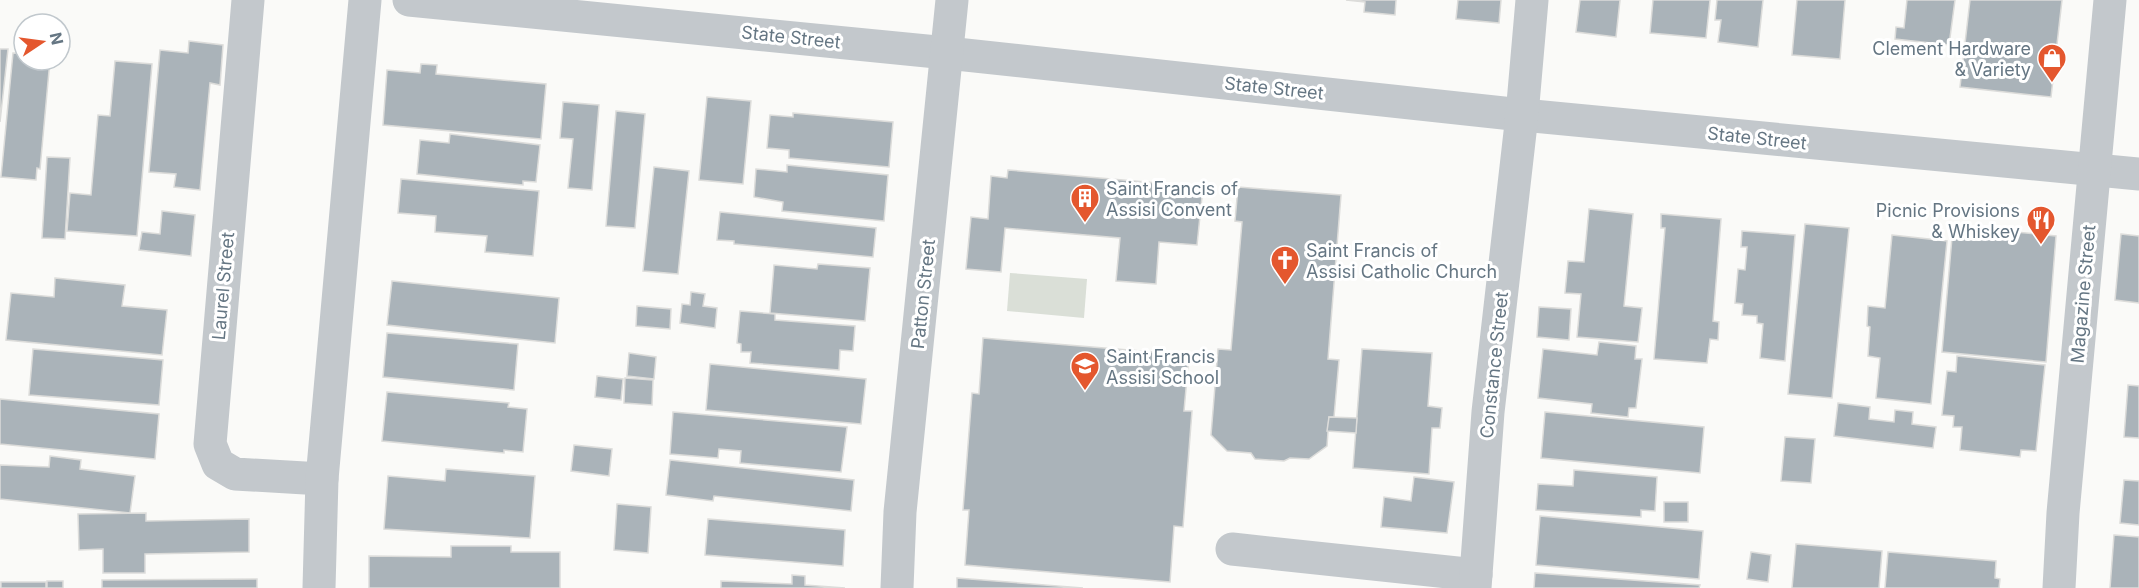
<svg xmlns="http://www.w3.org/2000/svg" width="2139" height="588" font-family="Inter,sans-serif">
<rect width="100%" height="100%" fill="#fafaf8"/>
<!-- green -->
<path fill="#dadfd7" d="M 1010,273 L 1087,279 L 1084,318 L 1007,311 Z"/>
<!-- building -->
<g fill="#aab3b9" stroke="#dcdcda" stroke-width="1.5">
<path d="M 1346,0 L 1396,0 L 1395,15 L 1364,12 L 1365,2 Z"/>
<path d="M 1458,0 L 1501,0 L 1499,23 L 1456,19 Z"/>
<path d="M 1580,0 L 1620,0 L 1616,37 L 1576,32 Z"/>
<path d="M 1653,0 L 1710,0 L 1706,38 L 1650,33 Z"/>
<path d="M 1717,0 L 1763,0 L 1758,47 L 1718,42 L 1721,20 L 1715,20 Z"/>
<path d="M 1797,0 L 1845,0 L 1840,59 L 1792,55 Z"/>
<path d="M 1907,0 L 1955,0 L 1949,45 L 1895,39 L 1896,27 L 1904,28 Z"/>
<path d="M 1970,0 L 2062,0 L 2051,97 L 1960,87 Z"/>
<path d="M 189,41 L 223,45 L 220,85 L 210,83 L 200,190 L 174,187 L 176,174 L 149,172 L 160,50 L 188,53 Z"/>
<path d="M 0,49 L 8,49 L 0,122 Z"/>
<path d="M 13,53 L 24,54 L 24,60 L 50,60 L 40,169 L 37,168 L 36,180 L 1,177 Z"/>
<path d="M 115,61 L 152,64 L 137,236 L 67,231 L 70,193 L 91,195 L 98,115 L 110,116 Z"/>
<path d="M 421,64 L 437,65 L 436,74 L 546,84 L 541,139 L 383,125 L 387,70 L 420,73 Z"/>
<path d="M 707,97 L 751,101 L 743,184 L 699,180 Z"/>
<path d="M 563,102 L 599,105 L 592,190 L 568,188 L 573,139 L 560,138 Z"/>
<path d="M 616,111 L 645,114 L 635,228 L 606,226 Z"/>
<path d="M 793,113 L 893,122 L 889,167 L 789,158 L 789,150 L 767,148 L 770,115 L 793,117 Z"/>
<path d="M 450,134 L 540,145 L 536,182 L 523,181 L 523,185 L 417,174 L 420,140 L 449,143 Z"/>
<path d="M 47,157 L 70,158 L 65,239 L 42,238 Z"/>
<path d="M 787,165 L 888,175 L 884,221 L 782,211 L 783,202 L 754,197 L 756,169 L 787,172 Z"/>
<path d="M 654,167 L 689,171 L 678,274 L 643,271 Z"/>
<path d="M 1008,170 L 1203,187 L 1197,245 L 1159,242 L 1156,284 L 1116,281 L 1120,238 L 1005,228 L 1001,272 L 966,269 L 971,217 L 988,219 L 991,176 L 1007,178 Z"/>
<path d="M 401,179 L 539,191 L 533,256 L 485,252 L 487,236 L 435,232 L 436,216 L 398,213 Z"/>
<path d="M 1238,187 L 1341,195 L 1328,359 L 1339,360 L 1334,417 L 1329,417 L 1327,446 L 1309,459 L 1290,458 L 1284,461 L 1255,459 L 1251,453 L 1227,451 L 1211,435 L 1218,349 L 1231,350 L 1242,222 L 1235,221 Z"/>
<path d="M 1589,209 L 1633,214 L 1624,306 L 1642,308 L 1638,342 L 1577,337 L 1581,294 L 1565,293 L 1568,261 L 1584,262 Z"/>
<path d="M 162,211 L 195,215 L 191,256 L 139,250 L 142,232 L 160,234 Z"/>
<path d="M 720,212 L 876,228 L 873,257 L 734,244 L 734,241 L 717,240 Z"/>
<path d="M 1661,214 L 1721,219 L 1713,321 L 1719,322 L 1718,340 L 1710,339 L 1707,363 L 1654,359 L 1665,228 L 1661,228 Z"/>
<path d="M 1805,224 L 1849,228 L 1832,398 L 1788,394 Z"/>
<path d="M 1953,226 L 2056,236 L 2046,362 L 1942,352 Z"/>
<path d="M 1742,231 L 1795,235 L 1785,361 L 1760,358 L 1763,324 L 1757,323 L 1757,316 L 1742,315 L 1743,304 L 1735,303 L 1738,269 L 1745,270 L 1747,247 L 1741,247 Z"/>
<path d="M 2121,234 L 2139,236 L 2139,303 L 2115,300 Z"/>
<path d="M 1892,235 L 1947,241 L 1931,404 L 1876,398 L 1880,358 L 1868,356 L 1870,327 L 1867,326 L 1868,306 L 1885,308 Z"/>
<path d="M 818,264 L 870,268 L 865,321 L 770,313 L 774,265 L 817,269 Z"/>
<path d="M 55,278 L 125,285 L 122,306 L 167,310 L 162,355 L 6,340 L 11,293 L 54,297 Z"/>
<path d="M 392,281 L 559,298 L 555,343 L 387,325 Z"/>
<path d="M 691,292 L 705,294 L 703,306 L 717,308 L 715,328 L 680,323 L 682,304 L 690,305 Z"/>
<path d="M 637,306 L 671,309 L 670,329 L 636,326 Z"/>
<path d="M 1539,307 L 1571,309 L 1569,340 L 1537,337 Z"/>
<path d="M 740,311 L 775,314 L 775,320 L 855,326 L 853,351 L 840,350 L 839,370 L 750,363 L 751,352 L 741,352 L 741,344 L 737,343 Z"/>
<path d="M 387,333 L 518,344 L 514,390 L 383,377 Z"/>
<path d="M 983,338 L 1189,355 L 1184,411 L 1192,411 L 1183,527 L 1174,526 L 1170,582 L 965,565 L 969,510 L 963,510 L 972,393 L 979,394 Z"/>
<path d="M 1599,342 L 1636,346 L 1635,359 L 1642,359 L 1636,408 L 1629,408 L 1628,417 L 1591,413 L 1592,404 L 1538,398 L 1543,349 L 1597,355 Z"/>
<path d="M 33,349 L 163,360 L 159,405 L 29,395 Z"/>
<path d="M 1362,349 L 1432,353 L 1428,406 L 1442,408 L 1440,428 L 1432,428 L 1429,474 L 1353,468 Z"/>
<path d="M 629,353 L 656,357 L 654,379 L 627,376 Z"/>
<path d="M 1957,356 L 2045,365 L 2036,451 L 2021,450 L 2020,457 L 1960,450 L 1962,427 L 1953,427 L 1954,416 L 1942,415 L 1947,371 L 1956,372 Z"/>
<path d="M 710,364 L 866,379 L 861,424 L 706,410 Z"/>
<path d="M 597,376 L 623,379 L 621,400 L 595,397 Z"/>
<path d="M 625,378 L 653,380 L 652,405 L 624,403 Z"/>
<path d="M 2128,385 L 2139,386 L 2139,438 L 2124,437 Z"/>
<path d="M 387,392 L 509,403 L 508,407 L 527,409 L 523,452 L 504,450 L 504,453 L 382,441 Z"/>
<path d="M 0,399 L 159,414 L 155,459 L 0,444 Z"/>
<path d="M 1838,403 L 1870,407 L 1869,419 L 1894,422 L 1895,410 L 1913,412 L 1912,424 L 1936,427 L 1933,448 L 1834,436 Z"/>
<path d="M 673,412 L 847,427 L 841,472 L 740,463 L 741,451 L 719,449 L 718,458 L 670,454 Z"/>
<path d="M 1545,412 L 1704,427 L 1700,473 L 1541,458 Z"/>
<path d="M 1329,417 L 1357,418 L 1356,433 L 1327,431 Z"/>
<path d="M 1785,437 L 1815,439 L 1811,483 L 1781,481 Z"/>
<path d="M 574,445 L 612,449 L 609,476 L 571,471 Z"/>
<path d="M 50,456 L 81,460 L 80,469 L 135,476 L 130,513 L 0,499 L 0,465 L 49,467 Z"/>
<path d="M 670,460 L 854,480 L 851,511 L 714,496 L 713,501 L 666,495 Z"/>
<path d="M 446,469 L 535,476 L 530,538 L 384,529 L 388,476 L 445,481 Z"/>
<path d="M 1574,470 L 1657,477 L 1655,511 L 1641,510 L 1641,517 L 1536,510 L 1538,484 L 1573,486 Z"/>
<path d="M 1414,477 L 1454,482 L 1447,533 L 1381,527 L 1384,497 L 1411,501 Z"/>
<path d="M 2124,480 L 2139,481 L 2139,525 L 2120,523 Z"/>
<rect x="1664" y="502" width="24" height="20"/>
<path d="M 617,504 L 651,507 L 648,553 L 614,550 Z"/>
<path d="M 146,513 L 146,521 L 249,519 L 249,552 L 145,554 L 145,573 L 103,573 L 103,549 L 79,550 L 78,514 Z"/>
<path d="M 1540,516 L 1703,531 L 1699,579 L 1536,565 Z"/>
<path d="M 708,519 L 845,530 L 843,566 L 705,555 Z"/>
<path d="M 2114,535 L 2139,537 L 2139,588 L 2110,588 Z"/>
<path d="M 1796,544 L 1882,551 L 1879,588 L 1792,588 Z"/>
<path d="M 451,546 L 511,546 L 511,552 L 560,552 L 560,588 L 369,588 L 369,556 L 451,557 Z"/>
<path d="M 1751,552 L 1771,555 L 1768,582 L 1747,579 Z"/>
<path d="M 1888,552 L 1996,561 L 1995,578 L 2000,579 L 1999,588 L 1885,588 Z"/>
<path d="M 1535,573 L 1700,585 L 1699,588 L 1534,588 Z"/>
<path d="M 792,575 L 805,576 L 805,585 L 845,588 L 721,588 L 721,581 L 792,584 Z"/>
<path d="M 957,578 L 1083,588 L 957,588 Z"/>
<path d="M 257,579 L 257,588 L 102,588 L 102,580 Z"/>
<rect x="47" y="581" width="16" height="7"/>
<rect x="1" y="582" width="45" height="6"/>
</g>
<g fill="none" stroke-linecap="round" stroke-linejoin="round">
<!-- minor -->
<g stroke="#c3c8cc" stroke-width="33">
<path d="M 248,0 L 210,444 L 218,464 L 235,474 L 322,479"/>
<path d="M 409,0 L 947,53 L 1522,115 L 2139,174"/>
<path d="M 1232,549 L 1476,575"/>
<path d="M 319,588 L 322,479 L 365,0"/>
<path d="M 897,588 L 900,512 L 952,0"/>
<path d="M 1475,588 L 1488,412 L 1522,115 L 1532,0"/>
<path d="M 2059,588 L 2063,513 L 2110,0"/>
</g>
</g>
<!-- icons -->
<defs>
<g id="shop-pin" transform="scale(1.5)"><path d="M0 17L-7.5 6A9.5 9.5 0 1 1 7.5 6Z" fill="#e4572e" stroke="#fff"/><path d="M-5-2.5h2.3a2.7 3.5 0 0 1 5.4 0H5L5.5 6h-11ZM-1.5-2.5h3a1.5 2.3 0 0 0-3 0Z" fill="#fff"/></g>
<g id="building-pin" transform="scale(1.5)"><path d="M0 17L-7.5 6A9.5 9.5 0 1 1 7.5 6Z" fill="#e4572e" stroke="#fff"/><path d="M-4-6H4V6H1V3H-1V6H-4ZM-2.5-4.3h1.7v1.8h-1.7ZM.8-4.3h1.7v1.8H.8ZM-2.5-1h1.7V.8h-1.7ZM.8-1h1.7V.8H.8Z" fill="#fff"/></g>
<g id="restaurant-pin" transform="scale(1.5)"><path d="M0 17L-7.5 6A9.5 9.5 0 1 1 7.5 6Z" fill="#e4572e" stroke="#fff"/><path d="M-5-6h1v4h1v-4h1v4h1v-4h1v5L-1.5 .5V6h-2V.5L-5-1ZM5-6V6H3V1.5H1.5Q1.5-4 5-6Z" fill="#fff"/></g>
<g id="church-pin" transform="scale(1.5)"><path d="M0 17L-7.5 6A9.5 9.5 0 1 1 7.5 6Z" fill="#e4572e" stroke="#fff"/><path d="M-1.2-6h2.4v3.5h3.3v2.4h-3.3V6h-2.4V-.1h-3.3v-2.4h3.3Z" fill="#fff"/></g>
<g id="school-pin" transform="scale(1.5)"><path d="M0 17L-7.5 6A9.5 9.5 0 1 1 7.5 6Z" fill="#e4572e" stroke="#fff"/><path d="M0-5L7-2L0 1L-7-2ZM-4 1L0 2.5L4 1V4Q0 6-4 4Z" fill="#fff"/></g>
</defs>
<g fill-rule="evenodd">
<use href="#shop-pin" x="2052" y="58"/>
<use href="#building-pin" x="1085" y="198"/>
<use href="#restaurant-pin" x="2041" y="220"/>
<use href="#church-pin" x="1285" y="260"/>
<use href="#school-pin" x="1085" y="366"/>
</g>
<g text-anchor="middle" dominant-baseline="central" stroke-width="6" stroke-linejoin="round" paint-order="stroke">
<!-- street labels -->
<g font-size="18" fill="#657683" stroke="#fff">
<text transform="translate(791 37) rotate(6)">State Street</text>
<text transform="translate(1274 88) rotate(6)">State Street</text>
<text transform="translate(1757 138) rotate(6)">State Street</text>
<text transform="translate(223 286) rotate(-85)">Laurel Street</text>
<text transform="translate(923 294) rotate(-84)">Patton Street</text>
<text transform="translate(2083 294) rotate(-85)">Magazine Street</text>
<text transform="translate(1494 365) rotate(-84)">Constance Street</text>
</g>
<!-- poi labels -->
<g font-size="18" fill="#657683" stroke="#fff" text-anchor="start">
<text x="2031" y="48" text-anchor="end">Clement Hardware<tspan x="2031" dy="21">&amp; Variety</tspan></text>
<text x="1106" y="188">Saint Francis of<tspan x="1106" dy="21">Assisi Convent</tspan></text>
<text x="2020" y="210" text-anchor="end">Picnic Provisions<tspan x="2020" dy="21">&amp; Whiskey</tspan></text>
<text x="1306" y="250">Saint Francis of<tspan x="1306" dy="21">Assisi Catholic Church</tspan></text>
<text x="1106" y="356">Saint Francis<tspan x="1106" dy="21">Assisi School</tspan></text>
</g>
</g>
<!-- north arrow -->
<g transform="translate(42 42) rotate(77)"><circle r="28" fill="#ffffff" stroke="#c1c8cd" stroke-width="1.5"/>
<path d="M0-4.5L10 22L0 15L-10 22Z" fill="#e4572e"/>
<text y="-9" font-size="16" font-weight="bold" text-anchor="middle" fill="#657683">N</text>
</g>
</svg>
